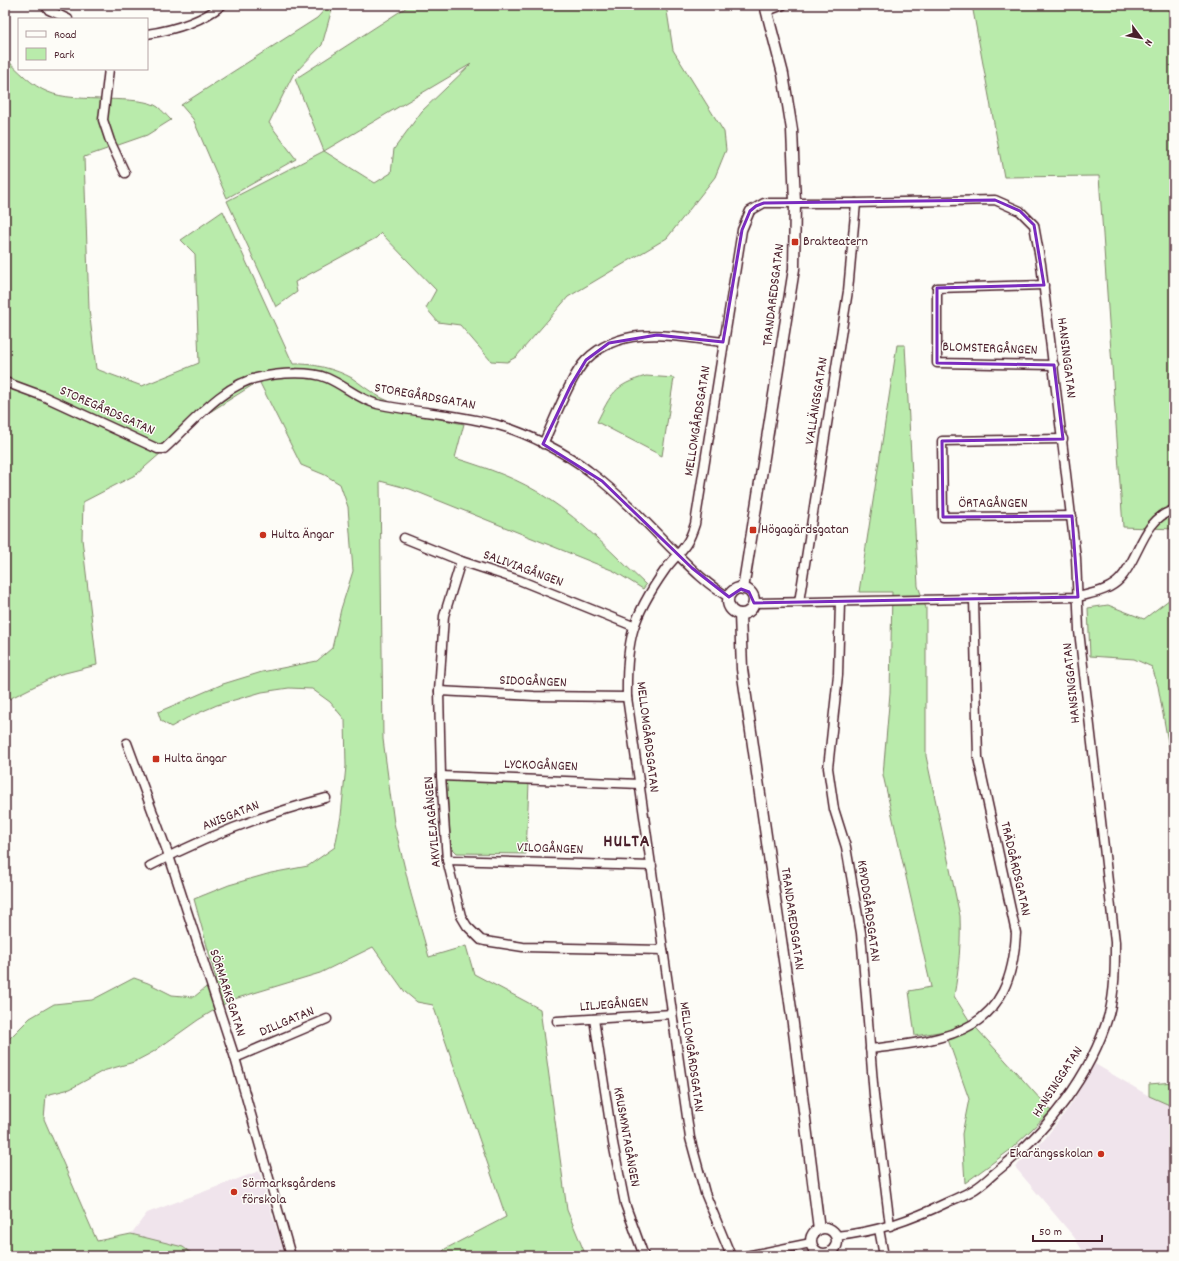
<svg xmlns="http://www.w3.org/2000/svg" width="1179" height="1261" font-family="Dekko,sans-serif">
<rect width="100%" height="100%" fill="#fdfcf7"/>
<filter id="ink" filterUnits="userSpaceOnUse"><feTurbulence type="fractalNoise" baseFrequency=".025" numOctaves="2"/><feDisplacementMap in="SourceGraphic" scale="8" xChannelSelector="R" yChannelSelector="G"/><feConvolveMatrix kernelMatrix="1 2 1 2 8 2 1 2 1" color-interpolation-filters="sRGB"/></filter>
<g filter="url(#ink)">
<!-- built -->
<g fill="#f0e4ec">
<path d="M 1095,1064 L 1149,1096 L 1174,1107 L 1174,1256 L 1086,1256 L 1074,1237 L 1015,1167 L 1043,1141 L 1070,1106 Z"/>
<path d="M 259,1171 L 283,1250 L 267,1256 L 195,1256 L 183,1247 L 131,1234 L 147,1213 Z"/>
</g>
<!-- green -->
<g fill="#b9ebab" stroke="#82856b" fill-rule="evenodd">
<path d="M 329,5 L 333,5 L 322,45 L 293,75 L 269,123 L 296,159 L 227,198 L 193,119 L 181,105 L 317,18 Z"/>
<path d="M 410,5 L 666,5 L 673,50 L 724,132 L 726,150 L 715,177 L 667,238 L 568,297 L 516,357 L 507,362 L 491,361 L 460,325 L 438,322 L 426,308 L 436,290 L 381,233 L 376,238 L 295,282 L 297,292 L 276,307 L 227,201 L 324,151 L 295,79 ZM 471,64 L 422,111 L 394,149 L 391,173 L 375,183 L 324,151 Z"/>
<path d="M 972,5 L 1174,5 L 1174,529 L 1123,527 L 1099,176 L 1004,177 Z"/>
<path d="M 5,58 C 18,70 32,86 48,92 C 75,104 141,94 158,107 C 162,110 167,116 171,120 L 147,135 L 84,157 L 89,309 L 96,369 L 142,386 L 199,363 L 195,254 L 181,240 L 223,211 L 293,364 C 312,363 336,369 352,378 C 361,384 370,392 380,397 C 405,410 435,419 464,424 L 455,458 C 487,468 520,479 547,498 C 584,522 614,555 646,585 L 643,589 L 614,571 L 410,489 L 380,481 L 383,739 L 394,823 L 411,894 L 429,957 L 466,946 L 474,974 L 540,1009 L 567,1210 L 586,1256 L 439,1256 L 445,1249 L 506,1217 L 433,1005 L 417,1002 L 405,992 L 373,947 L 320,973 L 231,1000 L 198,1020 L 153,1052 L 134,1062 L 103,1071 L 70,1089 L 46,1095 L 44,1119 L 97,1241 L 131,1234 L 183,1247 L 195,1256 L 5,1256 L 5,1040 L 9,1039 L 30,1018 L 54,1004 L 92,1000 L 134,978 L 148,983 L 172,995 L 194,997 L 216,979 L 194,899 L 229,885 L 271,873 L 308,866 L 335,847 L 341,816 L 346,766 L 345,720 L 330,702 L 312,689 L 289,688 L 262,692 L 217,705 L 187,718 L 171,727 L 161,721 L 158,712 L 223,684 L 262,672 L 317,661 L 332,648 L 341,609 L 353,571 L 348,507 L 340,484 L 325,475 L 301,465 L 259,381 L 202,417 L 137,474 L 83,502 L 82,539 L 97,665 L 57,675 L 5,701 Z"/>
<path d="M 897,345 L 905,345 L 918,586 L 926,608 L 926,756 L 960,916 C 961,943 959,968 954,996 L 969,1020 L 1051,1111 L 1010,1150 L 965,1183 L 962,1134 L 969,1099 L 945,1031 L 915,1036 L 909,991 L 931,987 L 883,775 L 890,693 L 892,592 L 859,592 Z"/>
<path d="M 646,376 L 674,378 L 662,456 L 597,422 C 611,394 614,385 646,376 Z"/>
<path d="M 1174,596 L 1174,776 L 1158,686 L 1152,667 L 1134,659 L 1090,656 L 1088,608 L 1108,605 L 1144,619 Z"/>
<path d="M 446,779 L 529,783 L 526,854 L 457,853 L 451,847 Z"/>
<path d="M 1174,1082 L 1174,1107 L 1149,1096 L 1149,1084 Z"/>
</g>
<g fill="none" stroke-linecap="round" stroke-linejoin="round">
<!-- minor casing -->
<g stroke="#4a1f2b" stroke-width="11">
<g id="minor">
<path d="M 45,5 L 49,10 L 68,19"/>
<path d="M 767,11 L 783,5"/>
<path d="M 147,34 C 173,30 201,22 222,5"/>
<path d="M 109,69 L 103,120 L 110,141 L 125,173"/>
<path d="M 1044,285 L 937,288 L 937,363 L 1054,365"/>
<path d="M 5,382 L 43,396 L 158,449 L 164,449 C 192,424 222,384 261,377 C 279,373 310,371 327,378 C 344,385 358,399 377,404 C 418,413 460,414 501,426 C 527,433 568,454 589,471 C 619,494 645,521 671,548 C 688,565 708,586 729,597"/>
<path d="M 1063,439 L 942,441 L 943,517 L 1072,516"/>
<path d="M 543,444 C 553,423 571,375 586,360 C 623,323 677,337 723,342"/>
<path d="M 404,538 L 461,561 L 519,580 L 633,626"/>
<path d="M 461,561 L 444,616 L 439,691 L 441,776 L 447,860 L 461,916 L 467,926 L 481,940 L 485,941 L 523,947 L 663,950"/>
<path d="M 799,602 L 848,291 L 856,203"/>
<path d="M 840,602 L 838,675 L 828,768 L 834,809 L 846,847 L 861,933 L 874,1096 L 890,1226"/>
<path d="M 754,603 L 1078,597 C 1092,593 1109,591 1120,579 C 1139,559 1143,518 1174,510"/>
<path d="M 439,691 L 534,696 L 627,697"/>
<path d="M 127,743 L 169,856 L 235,1058 L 291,1256"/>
<path d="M 441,776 L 640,784"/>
<path d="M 447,860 L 652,866"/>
<path d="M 150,866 C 205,837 265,814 326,798"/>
<path d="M 594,1019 L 613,1143 L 625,1204 L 644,1256"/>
<path d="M 557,1021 L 672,1014"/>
<path d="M 870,1049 C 953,1039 1011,1032 1016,933 L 978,758 L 974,599"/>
<path d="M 235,1058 L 327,1019"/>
<path d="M 879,1229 L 884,1256"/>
<path d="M 731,1256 L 705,1193 L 690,1138 L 627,697 C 626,640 632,617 665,570 C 672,560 682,552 688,541 C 691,536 693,530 695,524 L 742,230 L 750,211 L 764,203 L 856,203 L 995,200 L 1020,211 L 1034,225 L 1041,264 L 1076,558 L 1079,631 L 1115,942 C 1115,967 1115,991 1109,1014 C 1091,1076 1046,1133 996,1172 C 989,1178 983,1184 975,1189 C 967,1194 957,1198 948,1202 C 911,1220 877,1232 836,1236"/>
<path d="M 746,1256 L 811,1243"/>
</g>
</g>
<!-- tertiary casing -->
<g stroke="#4a1f2b" stroke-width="13">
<g id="tertiary">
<circle cx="741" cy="601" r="13"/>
<path d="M 743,589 L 794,269 L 795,202 L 792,130 L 783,74 L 765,5"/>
<path d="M 740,614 L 742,669 L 792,1016 L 819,1229"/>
<circle cx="824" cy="1241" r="13"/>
</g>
</g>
<!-- minor -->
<use href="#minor" stroke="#fdfcf7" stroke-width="8"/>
<!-- tertiary -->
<use href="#tertiary" stroke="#fdfcf7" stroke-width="10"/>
</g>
</g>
<!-- marked area -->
<path fill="none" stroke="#7b2cbf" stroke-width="3" stroke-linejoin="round" d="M 995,200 L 1020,211 L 1034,225 L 1044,285 L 937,288 L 937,363 L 1054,365 L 1063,439 L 942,441 L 943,517 L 1072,516 L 1078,597 L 754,603 L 749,592 L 741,589 L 729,597 L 692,568 L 602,481 L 543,444 L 571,385 L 586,360 L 609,343 L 657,335 L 723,342 L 742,230 L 750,211 L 756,206 L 764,203 Z"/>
<!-- markers -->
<g fill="#c8321e" stroke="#fdfcf7" stroke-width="1.5">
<rect x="791" y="238" width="8" height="8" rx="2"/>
<rect x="749" y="526" width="8" height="8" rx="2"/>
<circle cx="263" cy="535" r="4"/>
<rect x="152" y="755" width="8" height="8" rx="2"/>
<circle cx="1101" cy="1154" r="4"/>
<circle cx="234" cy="1192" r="4"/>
</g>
<g text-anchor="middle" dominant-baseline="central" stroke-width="3" stroke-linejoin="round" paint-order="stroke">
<!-- poi labels -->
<g font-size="14" fill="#4a1f2b" stroke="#fdfcf7" text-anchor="start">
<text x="803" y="242">Brakteatern</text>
<text x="761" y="530">Högagärdsgatan</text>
<text x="271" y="535">Hulta Ängar</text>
<text x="164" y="759">Hulta ängar</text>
<text x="1093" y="1154" text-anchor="end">Ekarängsskolan</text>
<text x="242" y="1184">Sörmarksgårdens<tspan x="242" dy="16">förskola</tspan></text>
</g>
<!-- street labels -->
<g font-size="14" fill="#4a1f2b" stroke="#fdfcf7">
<text transform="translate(774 295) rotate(-83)">TRANDAREDSGATAN</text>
<text transform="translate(990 349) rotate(2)">BLOMSTERGÅNGEN</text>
<text transform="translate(1066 358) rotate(83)">HANSINGGATAN</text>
<text transform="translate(425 397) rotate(10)">STOREGÅRDSGATAN</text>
<text transform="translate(817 401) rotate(-81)">VALLÄNGSGATAN</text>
<text transform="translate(107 411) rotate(24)">STOREGÅRDSGATAN</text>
<text transform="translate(698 421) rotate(-81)">MELLOMGÅRDSGATAN</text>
<text x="993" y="504">ÖRTAGÅNGEN</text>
<text transform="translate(523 569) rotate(20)">SALIVIAGÅNGEN</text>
<text transform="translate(533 682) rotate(2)">SIDOGÅNGEN</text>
<text transform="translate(1072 683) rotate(-96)">HANSINGGATAN</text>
<text transform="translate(647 737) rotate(83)">MELLOMGÅRDSGATAN</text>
<text transform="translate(541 766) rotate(2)">LYCKOGÅNGEN</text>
<text transform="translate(231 816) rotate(-22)">ANISGATAN</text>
<text transform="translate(433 822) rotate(-95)">AKVILEJAGÅNGEN</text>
<text transform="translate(550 849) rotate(2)">VILOGÅNGEN</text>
<text transform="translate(1015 869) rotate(77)">TRÄDGÅRDSGATAN</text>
<text transform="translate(868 911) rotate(82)">KRYDDGÅRDSGATAN</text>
<text transform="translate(792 919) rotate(82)">TRANDAREDSGATAN</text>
<text transform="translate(227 993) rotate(72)">SÖRMARKSGATAN</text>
<text transform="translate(614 1005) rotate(-4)">LILJEGÅNGEN</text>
<text transform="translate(287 1022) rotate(-23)">DILLGATAN</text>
<text transform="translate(691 1057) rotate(82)">MELLOMGÅRDSGATAN</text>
<text transform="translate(1058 1082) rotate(-57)">HANSINGGATAN</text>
<text transform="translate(626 1137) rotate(80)">KRUSMYNTAGÅNGEN</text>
</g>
<!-- district labels -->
<g font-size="18" font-weight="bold" letter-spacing="1" fill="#4a1f2b" stroke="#fdfcf7">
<text x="627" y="842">HULTA</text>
</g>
</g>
<!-- margin -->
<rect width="1179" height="1261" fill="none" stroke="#fdfcf7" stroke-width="20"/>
<rect x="10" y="10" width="1159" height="1241" fill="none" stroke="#4a1f2b" stroke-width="1.5" filter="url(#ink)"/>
<!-- legend -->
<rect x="18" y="18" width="130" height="52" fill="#fdfcf7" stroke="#b5a4a5"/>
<rect x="26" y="31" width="20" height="6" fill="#fdfcf7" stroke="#b5a4a5"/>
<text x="54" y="38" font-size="12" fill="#4a1f2b">Road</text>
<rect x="26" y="48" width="20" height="12" fill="#b9ebab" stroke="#b5a4a5"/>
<text x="54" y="58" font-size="12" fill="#4a1f2b">Park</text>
<!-- north arrow -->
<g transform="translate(1141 38) rotate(122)" stroke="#fdfcf7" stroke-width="3" paint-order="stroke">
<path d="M0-3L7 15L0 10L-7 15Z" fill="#4a1f2b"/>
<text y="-6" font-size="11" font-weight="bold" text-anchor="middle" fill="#4a1f2b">N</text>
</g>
<!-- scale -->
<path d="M1033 1235v6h69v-6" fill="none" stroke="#4a1f2b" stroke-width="2"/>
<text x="1039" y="1235" font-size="12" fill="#4a1f2b" stroke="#fdfcf7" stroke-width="3" paint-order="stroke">50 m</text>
</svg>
